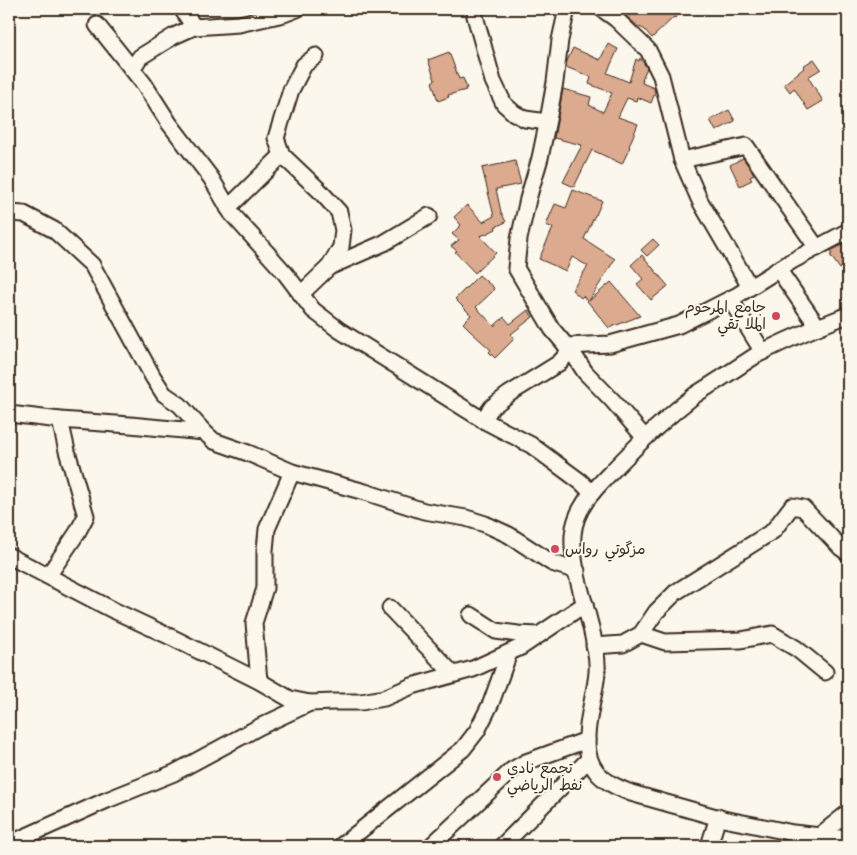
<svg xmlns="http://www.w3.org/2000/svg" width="857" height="855" font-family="'Architects Daughter','Playpen Sans Arabic',sans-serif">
<rect width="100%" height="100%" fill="#fbf7ec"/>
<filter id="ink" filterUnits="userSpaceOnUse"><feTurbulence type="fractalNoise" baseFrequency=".02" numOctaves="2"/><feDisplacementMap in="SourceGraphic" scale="10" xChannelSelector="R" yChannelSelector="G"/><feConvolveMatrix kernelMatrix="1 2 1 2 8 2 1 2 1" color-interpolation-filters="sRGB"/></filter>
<g filter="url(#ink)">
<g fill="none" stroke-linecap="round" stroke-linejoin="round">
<!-- stream -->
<path stroke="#658c92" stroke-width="3" d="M 70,9 L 96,15 L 111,9"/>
</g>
<!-- building -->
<g fill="#dcaa8f" stroke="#3b2a1e">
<path d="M 618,9 L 685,9 L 675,18 L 674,17 L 652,38 L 644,29 L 639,27 Z"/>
<path d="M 608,44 L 618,49 L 607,73 L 629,82 L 636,59 L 639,61 L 640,58 L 647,68 L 642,79 L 643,79 L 642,83 L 654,88 L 655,93 L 651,103 L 637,97 L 636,101 L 627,98 L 618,117 L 638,124 L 629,146 L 630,147 L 622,164 L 592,150 L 574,187 L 563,182 L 582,145 L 554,138 L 563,89 L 591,97 L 589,105 L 603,112 L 612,93 L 589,84 L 591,77 L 566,67 L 567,61 L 573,48 L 600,60 Z"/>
<path d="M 449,52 L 459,79 L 463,78 L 467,88 L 465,88 L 466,90 L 448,95 L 449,97 L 438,101 L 432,82 L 435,80 L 428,60 Z"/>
<path d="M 814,59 L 821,69 L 808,77 L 823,101 L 808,110 L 794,88 L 790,92 L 784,84 L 804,68 L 803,66 Z"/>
<path d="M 729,110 L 735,121 L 716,131 L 710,120 Z"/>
<path d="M 743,158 L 754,174 L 750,177 L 752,180 L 740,186 L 730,165 Z"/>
<path d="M 515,161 L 521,184 L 496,189 L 501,212 L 506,222 L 495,227 L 496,229 L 486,234 L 480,236 L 496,253 L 475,273 L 455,252 L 457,251 L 451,246 L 459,240 L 452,234 L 461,225 L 454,217 L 467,205 L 483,222 L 494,216 L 482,168 Z"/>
<path d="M 573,190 L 602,201 L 596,215 L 595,215 L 584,239 L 615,259 L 589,301 L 611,282 L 640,316 L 609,328 L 583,296 L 581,298 L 572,290 L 588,266 L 572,257 L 566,271 L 539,259 L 553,228 L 546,225 L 555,204 L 566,208 Z"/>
<path d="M 653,239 L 659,245 L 647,256 L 641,250 Z"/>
<path d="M 848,242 L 848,274 L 843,266 L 840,269 L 830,255 L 832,254 L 830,251 Z"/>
<path d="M 642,255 L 668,286 L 651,300 L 637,284 L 643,279 L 631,265 Z"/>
<path d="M 479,275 L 494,288 L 492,292 L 476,307 L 494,326 L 504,317 L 510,324 L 528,310 L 533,317 L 511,334 L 515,338 L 495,358 L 489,352 L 491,350 L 470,331 L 471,331 L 463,323 L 471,315 L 455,299 Z"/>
</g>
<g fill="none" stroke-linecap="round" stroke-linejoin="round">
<!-- minor casing -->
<g stroke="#3b2a1e" stroke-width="19">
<g id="minor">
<path d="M 182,9 L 194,27"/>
<path d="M 567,9 L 560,40 L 555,82 L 549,115 L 540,158 L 528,199 L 519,239 L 516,268 L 552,329 L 574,355 L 585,372 L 613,401 L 645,438"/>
<path d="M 602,9 L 616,19 L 648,50 L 661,76 L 682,160 L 700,201 L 750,287"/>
<path d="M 475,16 L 493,81 L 504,104 L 514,113 L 525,119 L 547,122"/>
<path d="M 97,25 L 144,84 L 169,123 L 211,178 L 232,214 L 285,273 L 313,310 L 339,330 L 483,420 L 531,445 L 581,482 L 592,493"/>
<path d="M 132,69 L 140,57 L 174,36 L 194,27 L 239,24 L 284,14 L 297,9"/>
<path d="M 682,160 L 746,146 L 817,248"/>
<path d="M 228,208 L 282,155"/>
<path d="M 9,213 L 24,214 L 54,230 L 92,265 L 153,377 L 164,394 L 180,405 L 204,432 L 214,441 L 248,453 L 292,472 L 365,492 L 424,511 L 466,518 L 485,524 L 509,535 L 552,563 L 577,571"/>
<path d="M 329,267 L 384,243 L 429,216"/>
<path d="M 778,269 L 818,327"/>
<path d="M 301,294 L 329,267 L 341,247 L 343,230 L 339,212 L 319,190 L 282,155 L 276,138 L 291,90 L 304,65 L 316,56"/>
<path d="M 730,299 L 763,352"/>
<path d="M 848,315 C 817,327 784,340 755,356 C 744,363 734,370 723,377 C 714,383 704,389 695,395 C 668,416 642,440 619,464 C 600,484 575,505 573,535 C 571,572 588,607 594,642 C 596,654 598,660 597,672 C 595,701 576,746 596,771 C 604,782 619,788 631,793 L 723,819 L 754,825 L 793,833 L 848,839"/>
<path d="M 566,346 L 610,344 L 679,325 L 736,296 L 792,261 L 848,231"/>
<path d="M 9,414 L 60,420 L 130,425 L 204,432"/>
<path d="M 483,420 L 492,407 L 509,394 L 559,363 L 570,351"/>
<path d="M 9,556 L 113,610 L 175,639 L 259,681 L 290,699 L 310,703 L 334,702 L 361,702 L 384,698 L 412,686 L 473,669 L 521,647 L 585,604"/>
<path d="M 48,576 L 77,533 L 86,516 L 67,451 L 60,420"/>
<path d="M 390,608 L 453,674"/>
<path d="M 471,615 L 496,631 L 518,634 L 539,635"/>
<path d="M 641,634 L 665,642 L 741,640 L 772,634 L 797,649 L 825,672"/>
<path d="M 594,646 L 623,644 L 641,634 L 656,612 L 676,592 L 773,531 L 792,506 L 803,508 L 841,548 L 848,553"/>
<path d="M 259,681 L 254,623 L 265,588 L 265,550 L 267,529 L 292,472"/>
<path d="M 9,844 L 107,800 L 174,773 L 259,727 L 310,703"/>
<path d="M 341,846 L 463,749 L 477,731 L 491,703 L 509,653"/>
<path d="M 431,846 L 512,770 L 526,762 L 587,740"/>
<path d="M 502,846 L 589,759"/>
<path d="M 709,846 L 718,817"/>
<path d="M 817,846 L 819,836 L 848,813"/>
</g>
</g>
<!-- minor -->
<use href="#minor" stroke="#fbf7ec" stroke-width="15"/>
</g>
</g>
<!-- markers -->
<g fill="#d1495b" stroke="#fbf7ec" stroke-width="2">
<circle cx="776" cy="316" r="5"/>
<circle cx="555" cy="549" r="5"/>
<circle cx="497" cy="777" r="5"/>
</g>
<g text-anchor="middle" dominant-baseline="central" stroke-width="4" stroke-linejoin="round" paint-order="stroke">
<!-- poi labels -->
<g font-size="15" fill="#3b2a1e" stroke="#fbf7ec" text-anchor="start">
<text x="766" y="307" text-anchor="end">جامع المرحوم<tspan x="766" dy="17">الملا تقي</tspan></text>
<text x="565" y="549">مزگوتي رواس</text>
<text x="507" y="768">تجمع نادي<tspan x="507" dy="17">نفط الرياضي</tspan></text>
</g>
</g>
<!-- margin -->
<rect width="857" height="855" fill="none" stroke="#fbf7ec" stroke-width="30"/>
<rect x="15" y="15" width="827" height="825" fill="none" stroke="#3b2a1e" stroke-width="2" filter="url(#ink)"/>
</svg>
